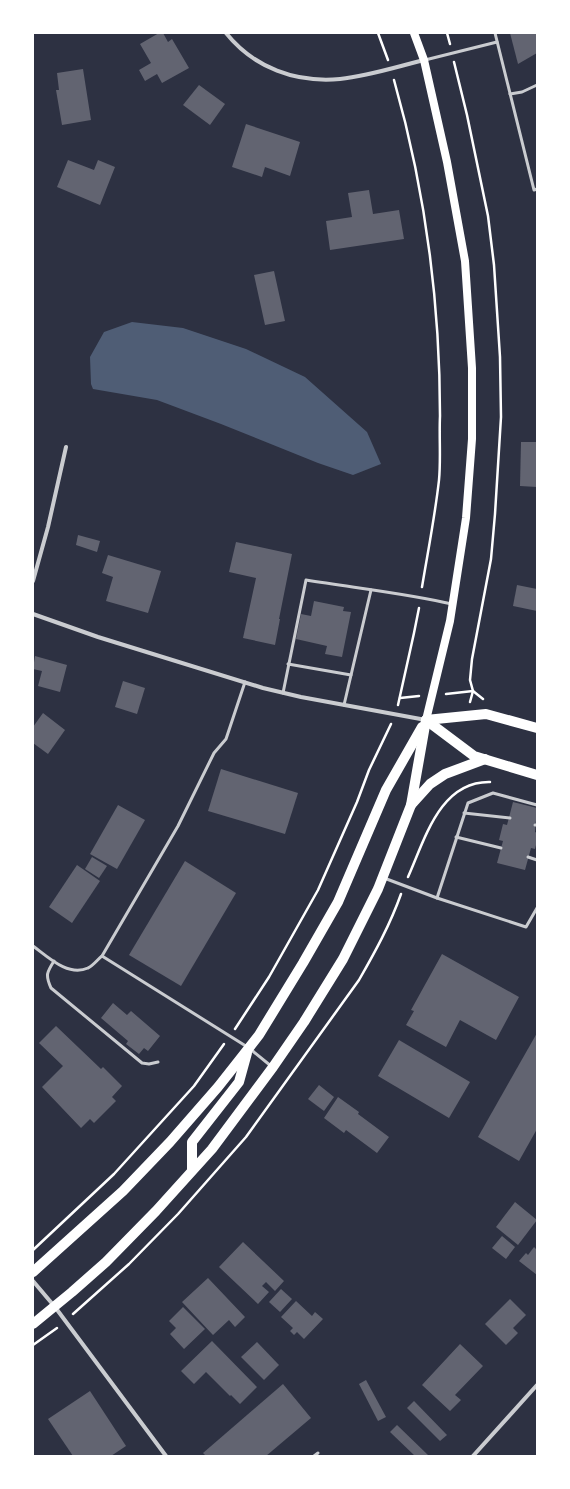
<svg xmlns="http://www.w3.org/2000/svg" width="570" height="1489" font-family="Arial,sans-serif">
<rect width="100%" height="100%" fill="#2d3142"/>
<!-- water -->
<path fill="#4f5d75" d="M 132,322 L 183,328 L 246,349 L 305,377 L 367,432 L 381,464 L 353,475 L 318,463 L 221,424 L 157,400 L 93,389 L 91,384 L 90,357 L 104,332 Z"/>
<!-- building -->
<g fill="#626471">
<path d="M 159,33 L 163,33 L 168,42 L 172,39 L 189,68 L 162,83 L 157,74 L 145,81 L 139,70 L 151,63 L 140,44 Z"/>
<path d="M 510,33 L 537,33 L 537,53 L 518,64 Z"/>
<path d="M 83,69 L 91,120 L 62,125 L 56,90 L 59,90 L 57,73 Z"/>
<path d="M 199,85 L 225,104 L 210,125 L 183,105 Z"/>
<path d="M 246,124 L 300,142 L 290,176 L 265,167 L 262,177 L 232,167 Z"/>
<path d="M 68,160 L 94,170 L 98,160 L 115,167 L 100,205 L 57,187 Z"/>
<path d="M 369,190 L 373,214 L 399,210 L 404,239 L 330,250 L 326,221 L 352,217 L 348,193 Z"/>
<path d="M 274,271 L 285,321 L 265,325 L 254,275 Z"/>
<path d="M 521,442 L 537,442 L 537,487 L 520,486 Z"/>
<path d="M 78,535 L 100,541 L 97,552 L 76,545 Z"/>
<path d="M 236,542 L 292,554 L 279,619 L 280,619 L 275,645 L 243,638 L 256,578 L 229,572 Z"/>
<path d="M 108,555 L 161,571 L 148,613 L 106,601 L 113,577 L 102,573 Z"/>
<path d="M 517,585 L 537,589 L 537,611 L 513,606 Z"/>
<path d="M 314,601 L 344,607 L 343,611 L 351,612 L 342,657 L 325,654 L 327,646 L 296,639 L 301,614 L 311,616 Z"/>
<path d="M 35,656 L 67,665 L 60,692 L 38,686 L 42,671 L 33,669 Z"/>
<path d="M 123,681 L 145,688 L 137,714 L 115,707 Z"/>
<path d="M 43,713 L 65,730 L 48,754 L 33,743 L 33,727 Z"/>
<path d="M 221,769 L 298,793 L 285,834 L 208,811 Z"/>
<path d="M 513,802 L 537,808 L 535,832 L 537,833 L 537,841 L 535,849 L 531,848 L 525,870 L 497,863 L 503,841 L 499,840 L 503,824 L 507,825 Z"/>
<path d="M 118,805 L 145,820 L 117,869 L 90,854 Z"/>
<path d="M 92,857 L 107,866 L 99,878 L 85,869 Z"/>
<path d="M 185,861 L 236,893 L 181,986 L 129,955 Z"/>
<path d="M 77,865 L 100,881 L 72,923 L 49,907 Z"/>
<path d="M 442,954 L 519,997 L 496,1040 L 460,1020 L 446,1047 L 406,1025 L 414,1011 L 411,1010 Z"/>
<path d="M 113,1003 L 127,1015 L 131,1011 L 160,1036 L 148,1051 L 144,1048 L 139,1054 L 126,1044 L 128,1041 L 101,1018 Z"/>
<path d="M 56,1026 L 101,1069 L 103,1067 L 122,1086 L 112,1097 L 116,1101 L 94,1123 L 90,1119 L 81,1128 L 42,1087 L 63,1066 L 39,1043 Z"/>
<path d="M 537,1033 L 537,1129 L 519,1161 L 478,1137 Z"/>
<path d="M 399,1040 L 470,1082 L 449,1118 L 378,1076 Z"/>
<path d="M 319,1085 L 334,1097 L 324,1111 L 308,1099 Z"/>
<path d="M 338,1097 L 359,1112 L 358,1114 L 389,1137 L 377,1153 L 346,1130 L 344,1133 L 324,1118 Z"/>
<path d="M 515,1202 L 537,1220 L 518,1245 L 496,1227 Z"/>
<path d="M 502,1236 L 515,1247 L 506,1259 L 492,1248 Z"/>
<path d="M 243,1242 L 284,1281 L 275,1291 L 266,1282 L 262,1286 L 269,1292 L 258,1304 L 219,1267 Z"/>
<path d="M 534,1247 L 537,1250 L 537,1275 L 519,1261 L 526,1253 L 528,1255 Z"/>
<path d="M 208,1278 L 245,1317 L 235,1327 L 229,1320 L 213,1335 L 182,1302 Z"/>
<path d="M 281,1289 L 292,1299 L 280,1312 L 269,1302 Z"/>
<path d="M 510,1299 L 526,1315 L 513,1328 L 518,1333 L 506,1345 L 485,1324 Z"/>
<path d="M 296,1301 L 312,1316 L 315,1312 L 323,1319 L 304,1339 L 297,1332 L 294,1335 L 290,1331 L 293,1328 L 281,1317 Z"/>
<path d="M 183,1307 L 205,1329 L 184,1349 L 170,1334 L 176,1328 L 169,1321 Z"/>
<path d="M 212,1341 L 257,1387 L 240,1404 L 231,1395 L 230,1396 L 206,1372 L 194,1384 L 181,1371 Z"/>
<path d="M 257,1342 L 279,1365 L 264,1380 L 241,1357 Z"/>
<path d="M 460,1344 L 483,1366 L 455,1395 L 461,1400 L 450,1411 L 422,1385 Z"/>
<path d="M 366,1380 L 386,1417 L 378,1421 L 359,1384 Z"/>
<path d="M 283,1384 L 311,1418 L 266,1456 L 206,1456 L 203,1453 Z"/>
<path d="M 90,1391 L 126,1446 L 111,1456 L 73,1456 L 48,1419 Z"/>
<path d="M 414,1401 L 447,1435 L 440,1441 L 407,1408 Z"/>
<path d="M 397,1425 L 428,1455 L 427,1456 L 415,1456 L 390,1432 Z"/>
</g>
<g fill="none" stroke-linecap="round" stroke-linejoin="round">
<!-- path -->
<g stroke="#fff" stroke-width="2.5">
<path d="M 378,33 L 388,60"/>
<path d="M 447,33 L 450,44"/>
<path d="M 454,62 L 467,115 L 488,216 L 494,265 L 500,357 L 501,417 L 495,514 L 491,559 L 472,659 L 470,680 L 473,691 L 483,699"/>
<path d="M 394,80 C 425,189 440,303 440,416 C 439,437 441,459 439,480 C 435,516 428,551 422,587"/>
<path d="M 446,694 L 473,691 L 470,702"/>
<path d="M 400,698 L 419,696"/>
<path d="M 398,705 L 414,633 L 419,608"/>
<path d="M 408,877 C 425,839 440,781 490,782"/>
<path d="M 235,1029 L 269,977 L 318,890 L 357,802 L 369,770 L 391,724"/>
<path d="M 33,1250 L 114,1174 L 194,1086 L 224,1044"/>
<path d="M 73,1314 L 129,1264 L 178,1214 L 246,1137 L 359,980 C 375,952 390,925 401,894"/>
<path d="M 33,1345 L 57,1328"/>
</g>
<!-- service -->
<g stroke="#caccd0" stroke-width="3">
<path d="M 495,33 L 534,190 L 537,189"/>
<path d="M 425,60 L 497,42"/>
<path d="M 510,94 L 522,92 L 537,85"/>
<path d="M 288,664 L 351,675"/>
<path d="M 283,693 L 306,580 C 355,588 404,593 452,604"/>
<path d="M 344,705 L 371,590"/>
<path d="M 464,813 L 510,818"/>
<path d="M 535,825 L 537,825"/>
<path d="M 456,837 L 501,848"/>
<path d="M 528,857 L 537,860"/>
<path d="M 384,878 L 437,898 L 526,927 L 537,908"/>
<path d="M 437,898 L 468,803 L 493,793 L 537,805"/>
<path d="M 33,946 C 48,957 68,977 88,968 C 93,966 98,959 102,956 L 178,826 L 214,753 L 226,739 L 245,682"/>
<path d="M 102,956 L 249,1048 L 271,1066"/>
<path d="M 54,961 C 47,972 45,975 51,988 L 142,1063 L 149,1064 L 158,1062"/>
<path d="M 314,1456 L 318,1453"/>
</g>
<!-- minor -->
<g stroke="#caccd0" stroke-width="4">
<path d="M 226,33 C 254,68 296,83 340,79 C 368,76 396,67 424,60"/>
<path d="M 33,581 L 48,527 L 66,447"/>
<path d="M 33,614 L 98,637 L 263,688 L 301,697 L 426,720"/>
<path d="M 33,1281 L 55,1307 L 166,1456"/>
<path d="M 473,1456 L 537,1385"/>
</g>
<!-- secondary -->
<path stroke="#fff" stroke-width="8" d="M 414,33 L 424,60 L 447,162 L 465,261 L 472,368 L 472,439 L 466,518 L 450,621 L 426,720"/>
<!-- primary -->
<g stroke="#fff" stroke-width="10">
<path d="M 426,720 L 474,756 L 537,775"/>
<path d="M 426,720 L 486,714 L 537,728"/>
<path d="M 411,805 L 430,784 L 445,774 L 485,759"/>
<path d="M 192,1170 L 192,1142 L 239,1082 L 247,1053"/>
<path d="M 33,1272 L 123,1191 L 170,1142 L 218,1087 L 259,1035 L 303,963 L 338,902 L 386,790 L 422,727"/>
<path d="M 33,1324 L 72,1292 L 106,1262 L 156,1211 L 212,1149 L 273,1067 L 304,1022 L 343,959 L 378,889 L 411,805 L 426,720"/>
</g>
</g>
<!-- border -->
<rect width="570" height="1489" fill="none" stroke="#ffffff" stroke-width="68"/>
</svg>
